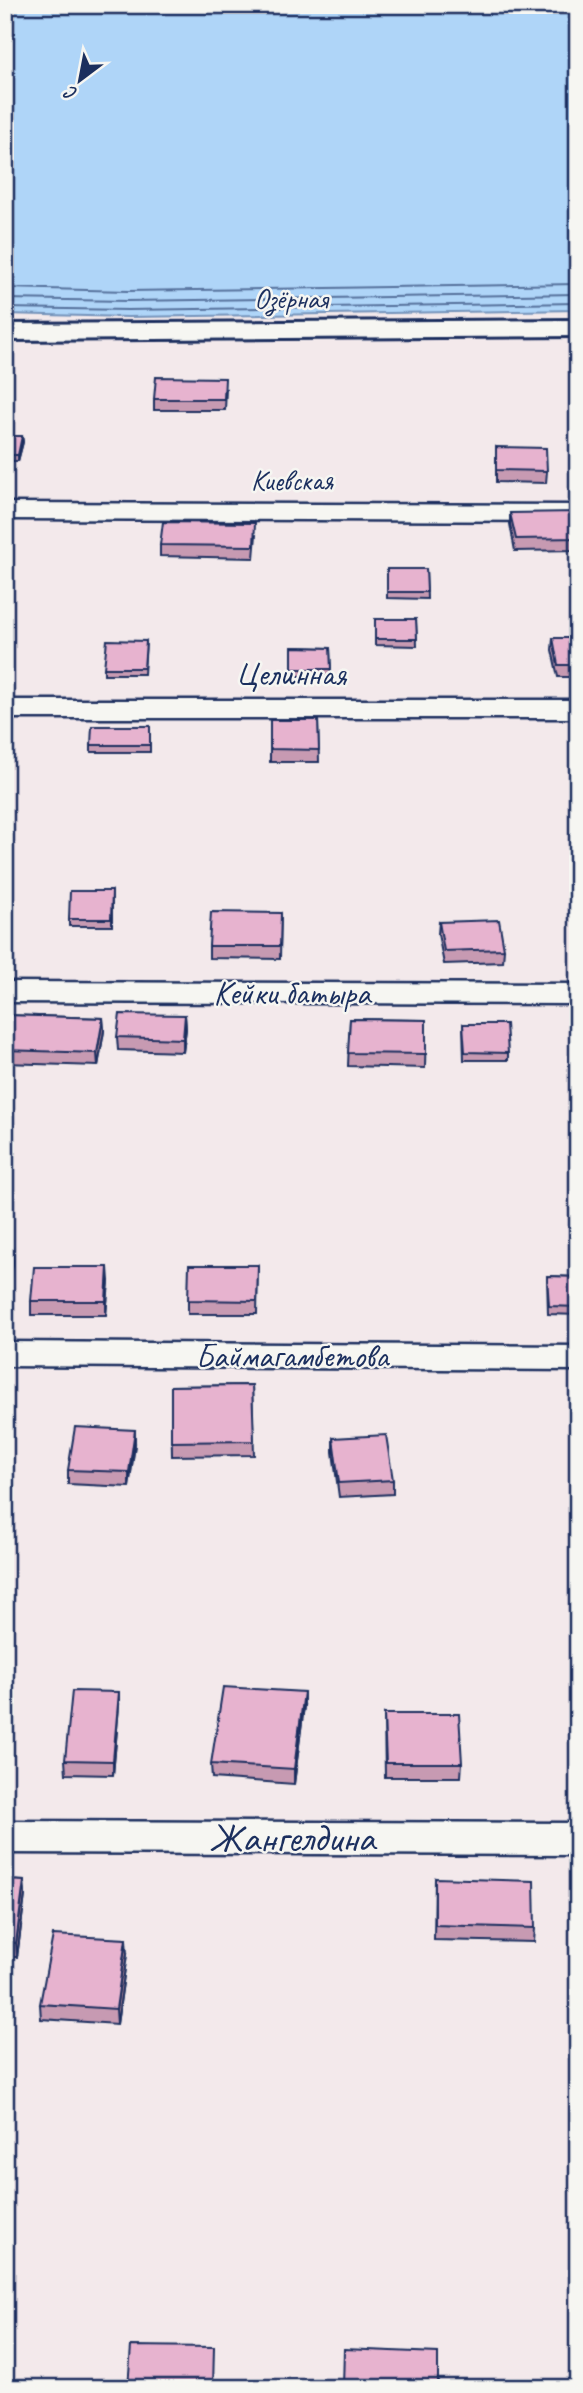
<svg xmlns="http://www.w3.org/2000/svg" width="583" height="2393" font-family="Caveat,sans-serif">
<rect width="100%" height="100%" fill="#f3e9eb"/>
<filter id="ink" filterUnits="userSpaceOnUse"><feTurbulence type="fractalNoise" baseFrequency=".0143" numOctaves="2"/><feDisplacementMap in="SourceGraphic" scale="14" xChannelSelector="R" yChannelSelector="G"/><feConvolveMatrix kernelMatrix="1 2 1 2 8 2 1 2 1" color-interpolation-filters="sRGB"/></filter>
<g filter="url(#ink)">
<!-- water -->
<path fill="#afd5f8" stroke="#7493ba" stroke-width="2" d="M 5,5 L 578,5 L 578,310 L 128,317 L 5,314 Z"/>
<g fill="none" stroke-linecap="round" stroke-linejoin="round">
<!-- shore -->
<g stroke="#56719c" stroke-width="2">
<path d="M 5,288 L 128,291 L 578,284"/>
<path d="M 5,299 L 128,301 L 578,294"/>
<path d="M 5,308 L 128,310 L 578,303"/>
</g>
<!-- minor casing -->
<g stroke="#1b2f5e" stroke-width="5">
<g id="minor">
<path d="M 5,503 L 578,505 L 578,521 L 5,519 Z"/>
<rect x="5" y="700" width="573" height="18"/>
<path d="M 5,982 L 578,984 L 578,1004 L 5,1002 Z"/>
<path d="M 5,1342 L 578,1346 L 578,1370 L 5,1366 Z"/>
<path d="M 5,1821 L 578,1823 L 578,1855 L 5,1853 Z"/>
</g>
</g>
<!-- tertiary casing -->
<g stroke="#1b2f5e" stroke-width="6">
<path id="tertiary" d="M 578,320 L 578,336 L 5,340 L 5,324 Z"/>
</g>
<!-- minor -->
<use href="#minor" fill="#f6f6f2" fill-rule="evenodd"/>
<!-- tertiary -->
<use href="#tertiary" fill="#f6f6f2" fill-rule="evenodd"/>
</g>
<!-- wall -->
<g fill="#c79ab2" stroke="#1b2f5e" stroke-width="2">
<path d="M 226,389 L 225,410 L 154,410 L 154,399 Z"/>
<path d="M 5,436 L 22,436 L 23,442 L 18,461 L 5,461 Z"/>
<path d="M 496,447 L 547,471 L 546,483 L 496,482 Z"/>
<path d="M 510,513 L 578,515 L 578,550 L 515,551 L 510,524 Z"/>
<path d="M 256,535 L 254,558 L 160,556 L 160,545 Z"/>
<path d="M 387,569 L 426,569 L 427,599 L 387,598 Z"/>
<path d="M 375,619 L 416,619 L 417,646 L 375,645 Z"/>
<path d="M 553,638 L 578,638 L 578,677 L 558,677 L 552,650 Z"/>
<path d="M 146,641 L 144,674 L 104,674 L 104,668 Z"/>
<path d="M 292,647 L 330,648 L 331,676 L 292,676 Z"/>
<path d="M 270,720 L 318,720 L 319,762 L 270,762 Z"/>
<path d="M 150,726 L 150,752 L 91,752 L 91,745 Z"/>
<path d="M 112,891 L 112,926 L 69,926 L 69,919 Z"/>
<path d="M 281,913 L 280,959 L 209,958 L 209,946 Z"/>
<path d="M 439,922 L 504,949 L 503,962 L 444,964 L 438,934 Z"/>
<path d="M 5,1015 L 103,1018 L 104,1031 L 98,1066 L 5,1063 Z"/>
<path d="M 185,1015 L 186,1029 L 183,1052 L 118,1050 L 117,1037 Z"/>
<path d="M 350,1019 L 426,1020 L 425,1068 L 348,1066 Z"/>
<path d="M 463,1024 L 508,1053 L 508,1060 L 464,1060 Z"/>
<path d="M 5,1248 L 12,1248 L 13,1262 L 7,1312 L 5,1312 Z"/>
<path d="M 258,1265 L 257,1314 L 188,1314 L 188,1300 Z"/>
<path d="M 547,1276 L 578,1277 L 578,1315 L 548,1314 Z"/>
<path d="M 109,1281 L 106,1315 L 31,1315 L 31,1301 Z"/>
<path d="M 252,1385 L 254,1455 L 172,1456 L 171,1386 Z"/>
<path d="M 333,1438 L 393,1480 L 393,1494 L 339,1497 L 333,1452 Z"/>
<path d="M 135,1444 L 129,1487 L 68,1484 L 68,1470 Z"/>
<path d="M 119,1706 L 113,1775 L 66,1774 L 65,1760 Z"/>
<path d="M 304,1706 L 294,1784 L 212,1778 L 211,1764 Z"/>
<path d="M 384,1714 L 462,1763 L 461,1777 L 385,1777 Z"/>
<path d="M 435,1878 L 535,1928 L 534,1942 L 434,1940 Z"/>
<path d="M 5,1880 L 24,1881 L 25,1895 L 17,1957 L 5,1957 Z"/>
<path d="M 127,1954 L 117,2024 L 41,2019 L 40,2004 Z"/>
</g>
<!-- shaded-wall -->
<g fill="#a27d91" stroke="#1b2f5e" stroke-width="2">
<path d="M 22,436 L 23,442 L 18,461 L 18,455 Z"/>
<path d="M 185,1015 L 186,1029 L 183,1052 L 183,1039 Z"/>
<path d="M 103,1018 L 104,1031 L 98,1066 L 97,1053 Z"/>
<path d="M 12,1248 L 13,1262 L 7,1312 L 6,1298 Z"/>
<path d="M 108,1267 L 109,1281 L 106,1315 L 106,1301 Z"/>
<path d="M 135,1430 L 135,1444 L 129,1487 L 129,1472 Z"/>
<path d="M 119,1692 L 119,1706 L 113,1775 L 113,1761 Z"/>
<path d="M 304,1692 L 304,1706 L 294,1784 L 294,1769 Z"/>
<path d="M 24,1881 L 25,1895 L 17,1957 L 16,1943 Z"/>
<path d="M 126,1939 L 127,1954 L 117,2024 L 116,2009 Z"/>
</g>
<!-- building -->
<g fill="#e7b3cf" stroke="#1b2f5e" stroke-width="2">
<path d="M 156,377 L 225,378 L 224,399 L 154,399 Z"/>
<path d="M 5,436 L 22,436 L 18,455 L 5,455 Z"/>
<path d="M 496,447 L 546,448 L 547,471 L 496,470 Z"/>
<path d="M 577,512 L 578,538 L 516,539 L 510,513 Z"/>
<path d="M 163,522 L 255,523 L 254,546 L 160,545 Z"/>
<path d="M 387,569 L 426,569 L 427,592 L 387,592 Z"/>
<path d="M 375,619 L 416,619 L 417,639 L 375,639 Z"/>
<path d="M 553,638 L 578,638 L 578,665 L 558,665 Z"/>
<path d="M 107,640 L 146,641 L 144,668 L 104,668 Z"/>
<path d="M 292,647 L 330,648 L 331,669 L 292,669 Z"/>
<path d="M 270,720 L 318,720 L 319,750 L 270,749 Z"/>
<path d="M 92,726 L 150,726 L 150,745 L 91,745 Z"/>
<path d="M 70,891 L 112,891 L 111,919 L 69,919 Z"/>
<path d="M 211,912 L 281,913 L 280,946 L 209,946 Z"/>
<path d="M 499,920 L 504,949 L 444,951 L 439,922 Z"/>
<path d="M 120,1014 L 185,1015 L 183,1039 L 117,1037 Z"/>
<path d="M 5,1015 L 103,1018 L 97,1053 L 5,1050 Z"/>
<path d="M 350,1019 L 426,1020 L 426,1054 L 348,1053 Z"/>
<path d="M 463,1024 L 506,1024 L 508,1053 L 465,1052 Z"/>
<path d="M 5,1248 L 12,1248 L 6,1298 L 5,1298 Z"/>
<path d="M 189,1265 L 258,1265 L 257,1301 L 188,1300 Z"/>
<path d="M 34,1267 L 108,1267 L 106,1301 L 31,1301 Z"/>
<path d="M 547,1276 L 578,1277 L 578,1307 L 549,1306 Z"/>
<path d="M 252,1385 L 254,1441 L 171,1442 L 171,1386 Z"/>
<path d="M 75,1427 L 135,1430 L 129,1472 L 68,1470 Z"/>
<path d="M 386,1435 L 393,1480 L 339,1483 L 333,1438 Z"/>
<path d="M 223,1687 L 304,1692 L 294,1769 L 211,1764 Z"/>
<path d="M 72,1691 L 119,1692 L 113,1761 L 65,1760 Z"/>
<path d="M 384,1714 L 459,1714 L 462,1763 L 386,1763 Z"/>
<path d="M 435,1878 L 534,1881 L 535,1928 L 435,1925 Z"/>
<path d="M 5,1880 L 24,1881 L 16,1943 L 5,1942 Z"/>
<path d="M 53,1935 L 126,1939 L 116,2009 L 40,2004 Z"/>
<path d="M 131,2346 L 214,2347 L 213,2388 L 128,2388 Z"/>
<path d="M 344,2349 L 438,2353 L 438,2388 L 343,2388 Z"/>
</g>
</g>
<g text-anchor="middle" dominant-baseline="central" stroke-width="5" stroke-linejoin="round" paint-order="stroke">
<!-- far-street labels -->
<g font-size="28" fill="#1b2f5e" stroke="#f6f6f2">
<text x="291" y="298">Озёрная</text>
<text x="292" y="480">Киевская</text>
</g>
<!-- street labels -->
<g font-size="33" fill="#1b2f5e" stroke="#f6f6f2">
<text x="291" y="674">Целинная</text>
<text x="292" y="993">Кейки батыра</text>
<text x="292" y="1356">Баймагамбетова</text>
</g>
<!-- near-street labels -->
<g font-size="40" fill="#1b2f5e" stroke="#f6f6f2">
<text x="292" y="1838">Жангелдина</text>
</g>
</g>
<!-- margin -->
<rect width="583" height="2393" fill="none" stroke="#f6f6f2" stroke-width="28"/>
<rect x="14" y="14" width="555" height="2365" fill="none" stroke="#1b2f5e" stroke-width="2.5" filter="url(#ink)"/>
<!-- north arrow -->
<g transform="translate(80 80) rotate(212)" stroke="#f6f6f2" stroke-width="5" paint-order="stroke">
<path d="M0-5L12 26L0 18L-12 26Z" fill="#1b2f5e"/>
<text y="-10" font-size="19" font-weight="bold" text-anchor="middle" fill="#1b2f5e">С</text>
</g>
</svg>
